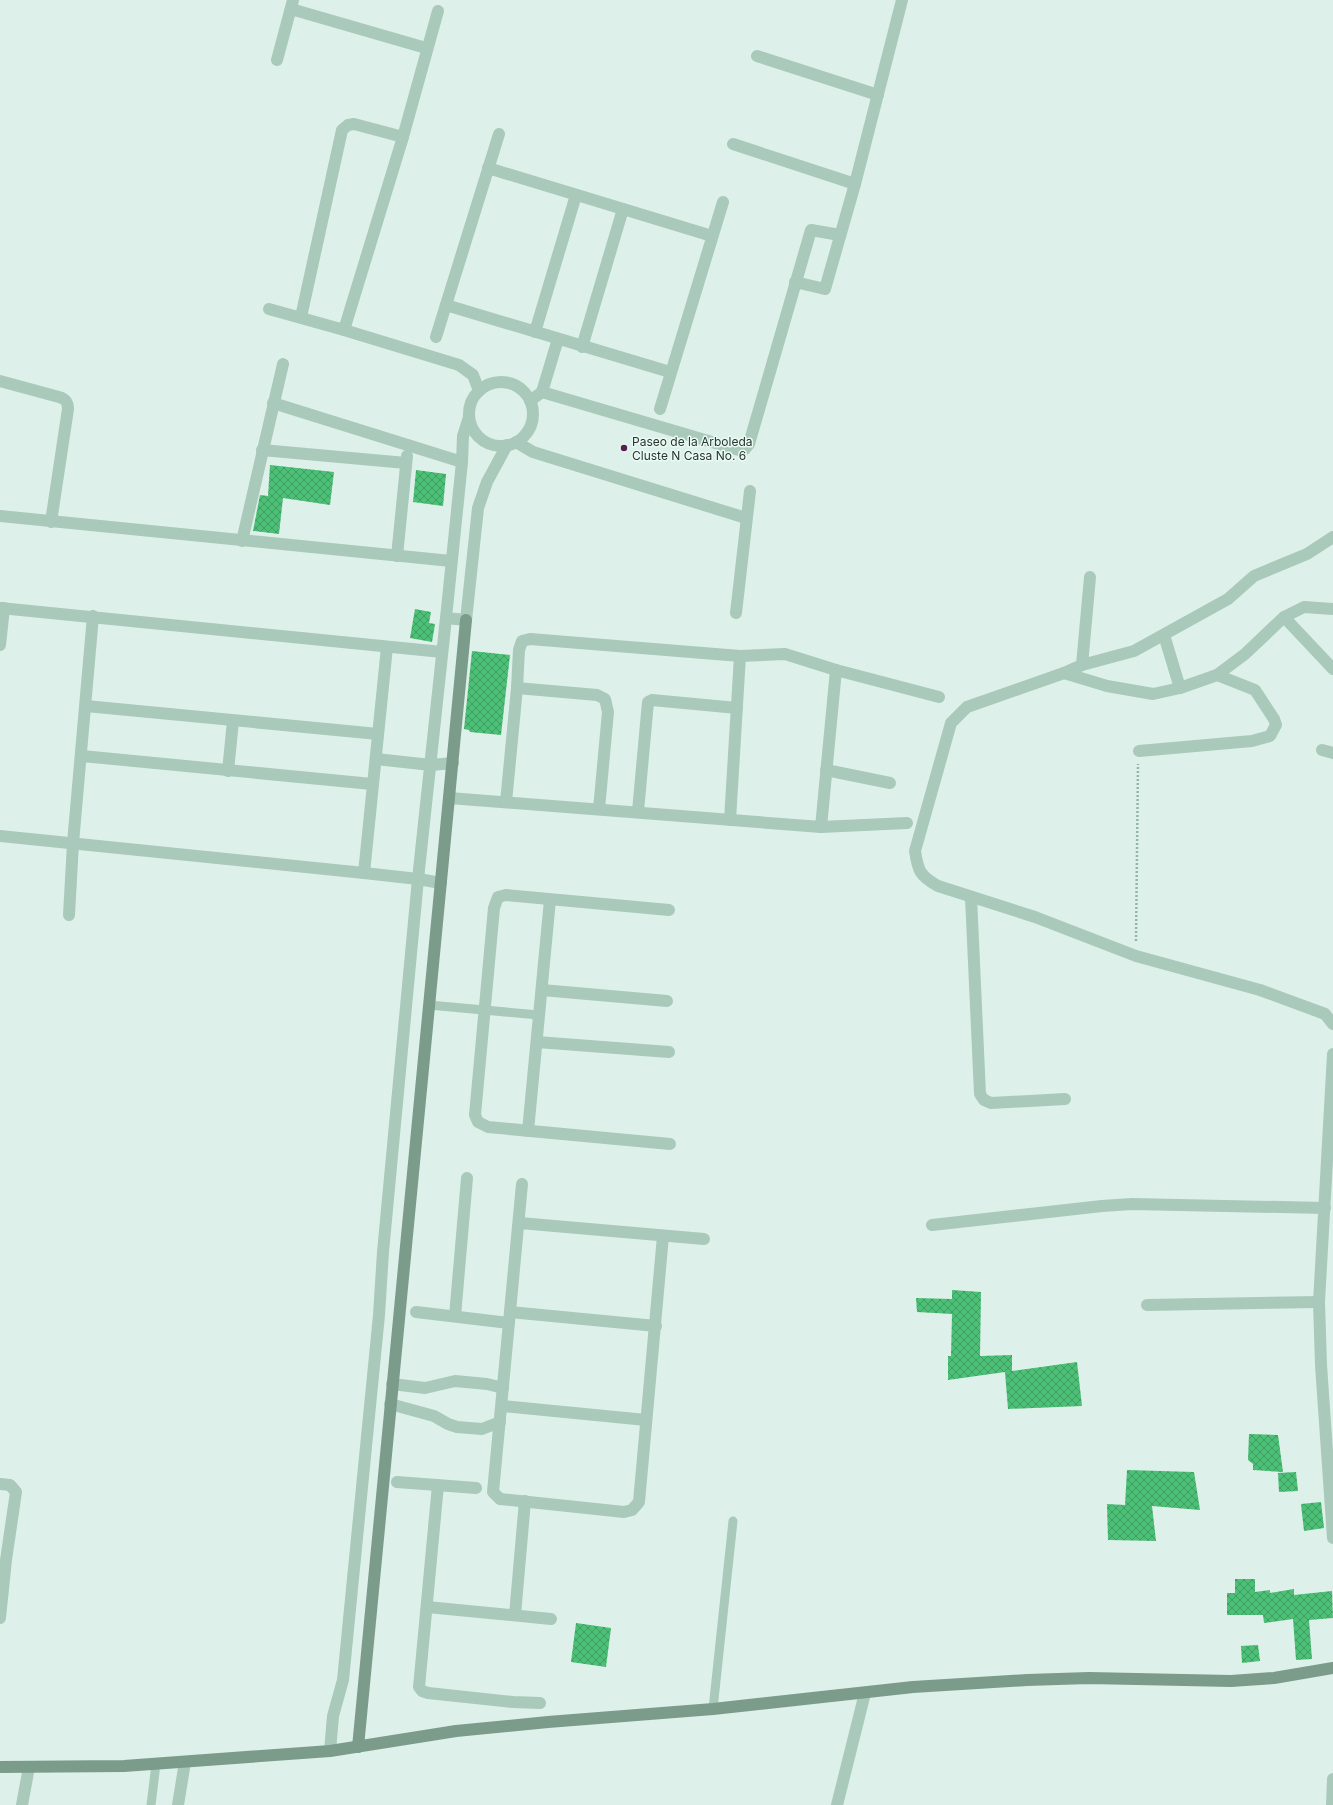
<svg xmlns="http://www.w3.org/2000/svg" width="1333" height="1805" font-family="Inter,sans-serif">
<defs>
<pattern id="building-cross-hatch" width="8" height="8" patternUnits="userSpaceOnUse"><rect width="8" height="8" fill="#4cc076"/><path d="M0 0l8 8M0 8l8-8" fill="none" stroke="#3f9d61"/></pattern>
</defs>
<rect width="100%" height="100%" fill="#ddf1ea"/>
<!-- building -->
<g fill="url(#building-cross-hatch)">
<path d="M 270,465 L 334,472 L 330,505 L 283,498 L 279,534 L 253,531 L 260,495 L 268,496 Z"/>
<path d="M 416,470 L 446,474 L 443,506 L 413,502 Z"/>
<path d="M 415,609 L 431,612 L 429,623 L 435,624 L 432,642 L 410,638 Z"/>
<path d="M 472,651 L 510,655 L 501,735 L 470,732 L 469,730 L 464,729 Z"/>
<path d="M 952,1290 L 981,1292 L 980,1356 L 1012,1355 L 1012,1371 L 1077,1362 L 1082,1406 L 1008,1409 L 1005,1372 L 948,1380 L 948,1356 L 951,1356 L 952,1314 L 917,1312 L 916,1298 L 952,1299 Z"/>
<path d="M 1249,1434 L 1278,1435 L 1283,1472 L 1253,1470 L 1253,1464 L 1248,1460 Z"/>
<path d="M 1127,1470 L 1194,1472 L 1200,1510 L 1152,1506 L 1156,1541 L 1108,1540 L 1107,1504 L 1125,1505 Z"/>
<path d="M 1296,1472 L 1298,1491 L 1279,1492 L 1278,1473 Z"/>
<path d="M 1321,1502 L 1324,1528 L 1304,1531 L 1301,1504 Z"/>
<path d="M 1235,1579 L 1255,1579 L 1255,1592 L 1270,1590 L 1270,1593 L 1294,1589 L 1294,1595 L 1332,1591 L 1333,1618 L 1309,1620 L 1312,1659 L 1296,1660 L 1293,1619 L 1264,1623 L 1263,1615 L 1227,1615 L 1227,1593 L 1235,1593 Z"/>
<path d="M 576,1623 L 611,1628 L 606,1667 L 571,1662 Z"/>
<path d="M 1258,1645 L 1260,1661 L 1242,1663 L 1241,1646 Z"/>
</g>
<g fill="none" stroke-linecap="round" stroke-linejoin="round">
<!-- path -->
<path stroke="#94b4a6" stroke-width="2.5" stroke-dasharray="2 2" stroke-linecap="butt" d="M 1136,941 L 1138,764"/>
<!-- lane -->
<g stroke="#a9c9bb" stroke-width="9">
<path d="M 429,1005 L 539,1015"/>
<path d="M 713,1709 L 733,1521"/>
<path d="M 151,1805 L 156,1764"/>
</g>
<!-- street -->
<g stroke="#a9c9bb" stroke-width="12">
<path d="M 291,9 L 426,48"/>
<path d="M 757,56 L 878,95"/>
<path d="M 277,60 L 293,0"/>
<path d="M 733,144 L 855,184"/>
<path d="M 488,168 L 712,236"/>
<path d="M 795,282 L 825,289 L 855,184 L 902,0"/>
<path d="M 446,305 L 670,372"/>
<path d="M 269,309 L 344,330 L 459,365 L 473,375 L 479,391"/>
<path d="M 301,317 L 342,130 L 348,125 L 354,124 L 403,137"/>
<path d="M 344,330 L 403,137 L 438,11"/>
<path d="M 535,332 L 576,195"/>
<path d="M 436,337 L 499,134"/>
<path d="M 582,347 L 623,209"/>
<path d="M 0,381 L 59,397 C 66,399 68,402 68,409 L 51,522"/>
<circle cx="501" cy="414" r="32"/>
<path d="M 542,392 L 558,339"/>
<path d="M 530,401 L 542,392 L 739,450 L 745,449 L 749,444 L 811,230 L 840,235"/>
<path d="M 273,403 L 462,462"/>
<path d="M 660,409 L 723,202"/>
<path d="M 469,417 L 463,436 L 462,462 L 446,618 L 466,620 L 478,508 L 487,482 L 507,445"/>
<path d="M 516,442 L 533,452 L 746,518"/>
<path d="M 262,450 L 406,463"/>
<path d="M 0,516 L 451,561"/>
<path d="M 1333,537 L 1307,554 L 1254,576 L 1228,599 L 1134,651 L 1082,665 L 1064,673 L 967,707 L 951,723 L 915,851 C 918,871 920,876 938,886 L 1035,917 L 1136,956 L 1260,990 L 1325,1014 L 1333,1024"/>
<path d="M 242,541 L 283,364"/>
<path d="M 397,556 L 407,456"/>
<path d="M 0,608 L 442,652"/>
<path d="M 736,613 L 750,491"/>
<path d="M 1284,617 L 1333,669"/>
<path d="M 1164,635 L 1180,688"/>
<path d="M 0,645 L 4,608"/>
<path d="M 1082,665 L 1090,577"/>
<path d="M 1064,673 L 1107,686 L 1153,694 L 1180,688 L 1217,675 L 1245,654 L 1284,617 L 1304,607 L 1333,609"/>
<path d="M 517,688 L 597,695 L 605,699 L 608,712 L 599,809"/>
<path d="M 86,706 L 378,734"/>
<path d="M 1322,750 L 1333,753"/>
<path d="M 1139,751 L 1252,741 L 1270,736 L 1276,725 L 1274,719 L 1255,690 L 1217,675"/>
<path d="M 82,756 L 372,784"/>
<path d="M 376,759 L 431,765 L 453,763"/>
<path d="M 826,770 L 890,783"/>
<path d="M 228,771 L 233,721"/>
<path d="M 449,798 L 821,827 L 907,823"/>
<path d="M 506,802 L 517,688 L 519,650 L 522,641 L 530,639 L 740,656 L 785,654 L 836,670 L 939,697"/>
<path d="M 638,811 L 648,702 L 652,700 L 737,708"/>
<path d="M 730,820 L 740,656"/>
<path d="M 821,827 L 836,670"/>
<path d="M 0,836 L 364,873 L 418,879 L 441,883"/>
<path d="M 364,873 L 387,647"/>
<path d="M 971,897 L 980,1094 L 984,1100 L 991,1103 L 1065,1099"/>
<path d="M 669,910 L 506,895 L 498,897 L 494,908 L 475,1115 L 478,1122 L 488,1127 L 670,1144"/>
<path d="M 69,915 L 73,843 L 93,616"/>
<path d="M 542,990 L 667,1001"/>
<path d="M 537,1042 L 669,1052"/>
<path d="M 1333,1054 L 1319,1302 L 1321,1365 L 1333,1538"/>
<path d="M 528,1131 L 550,900"/>
<path d="M 522,1184 L 493,1492 L 500,1499 L 624,1512 L 632,1510 L 639,1502 L 663,1236"/>
<path d="M 520,1223 L 704,1239"/>
<path d="M 932,1225 L 1102,1206 L 1132,1204 L 1325,1208"/>
<path d="M 1147,1305 L 1319,1302"/>
<path d="M 416,1312 L 509,1323"/>
<path d="M 510,1312 L 656,1326"/>
<path d="M 455,1316 L 467,1178"/>
<path d="M 392,1384 L 425,1388 L 455,1381 L 487,1384 L 503,1388"/>
<path d="M 390,1404 L 434,1416 L 448,1424 L 457,1427 L 482,1429 L 500,1422"/>
<path d="M 502,1406 L 646,1420"/>
<path d="M 397,1482 L 476,1488"/>
<path d="M 0,1484 L 10,1485 L 16,1492 L 6,1560 L 0,1618"/>
<path d="M 438,1485 L 419,1687 L 422,1691 L 428,1693 L 513,1702 L 540,1703"/>
<path d="M 427,1607 L 551,1619"/>
<path d="M 515,1615 L 525,1501"/>
<path d="M 330,1751 L 333,1716 L 343,1680 L 379,1315 L 383,1252 L 418,879 L 446,618"/>
<path d="M 22,1805 L 29,1767"/>
<path d="M 178,1805 L 185,1762"/>
<path d="M 837,1805 L 865,1693"/>
<path d="M 1332,1805 L 1333,1779"/>
</g>
<!-- secondary -->
<g stroke="#7b9c8b" stroke-width="12">
<path d="M 358,1747 L 466,620"/>
<path d="M 0,1767 L 124,1766 L 330,1751 L 456,1731 L 548,1722 L 713,1709 L 913,1687 L 1027,1680 L 1089,1678 L 1231,1681 L 1274,1678 L 1333,1668"/>
</g>
</g>
<!-- markers -->
<circle fill="#56204c" stroke="#e9f9f4" stroke-width="1.5" cx="624" cy="448" r="4"/>
<g text-anchor="middle" dominant-baseline="central" stroke-width="3" stroke-linejoin="round" paint-order="stroke">
<!-- poi labels -->
<g font-size="12" fill="#29362f" stroke="#e9f9f4" text-anchor="start">
<text x="632" y="441">Paseo de la Arboleda<tspan x="632" dy="14">Cluste N Casa No. 6</tspan></text>
</g>
</g>
</svg>
